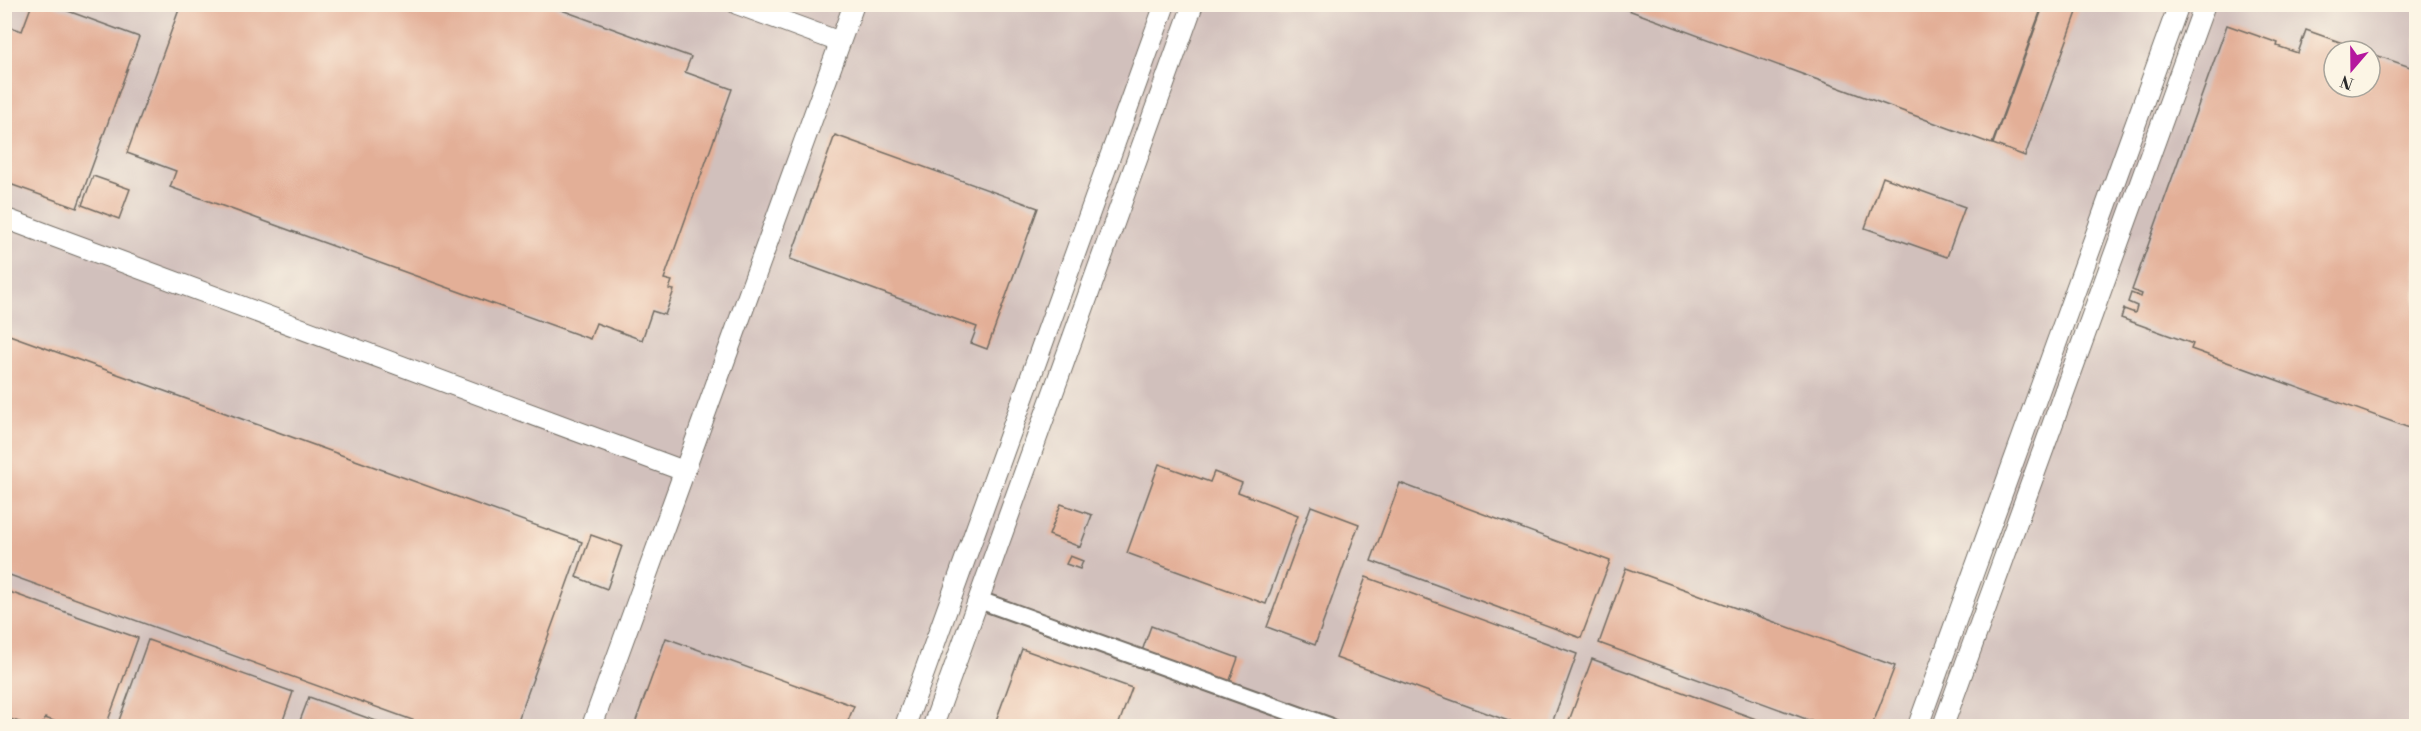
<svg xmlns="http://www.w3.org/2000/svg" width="2421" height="731" font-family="'Libre Bodoni',serif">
<rect width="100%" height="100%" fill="#fcf5e5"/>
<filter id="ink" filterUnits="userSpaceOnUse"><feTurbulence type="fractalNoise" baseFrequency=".0167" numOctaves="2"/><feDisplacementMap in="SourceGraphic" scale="12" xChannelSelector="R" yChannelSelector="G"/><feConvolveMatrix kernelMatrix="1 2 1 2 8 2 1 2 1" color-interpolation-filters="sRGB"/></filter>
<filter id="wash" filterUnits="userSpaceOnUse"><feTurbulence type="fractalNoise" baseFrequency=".008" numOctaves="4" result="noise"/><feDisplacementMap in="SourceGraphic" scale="24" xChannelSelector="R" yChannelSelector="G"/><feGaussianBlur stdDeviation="1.35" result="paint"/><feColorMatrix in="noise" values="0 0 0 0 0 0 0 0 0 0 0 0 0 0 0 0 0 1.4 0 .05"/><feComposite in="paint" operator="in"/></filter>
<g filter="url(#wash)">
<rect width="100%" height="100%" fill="#f6e5cc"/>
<!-- industrial -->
<path fill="#d1c0bc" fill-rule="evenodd" d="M 5,5 L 2416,5 L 2416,726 L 5,726 ZM 2334,51 L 2370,51 L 2370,87 L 2334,87 Z"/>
<g id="blocks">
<!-- building -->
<g fill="#e3af97">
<path d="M 32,4 L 49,4 L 139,37 L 77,208 L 4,182 L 4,25 L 22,31 Z"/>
<path d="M 181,4 L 545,4 L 691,57 L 685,72 L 732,89 L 664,279 L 672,281 L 669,289 L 674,290 L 665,315 L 652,311 L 642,340 L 596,323 L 590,339 L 170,187 L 176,171 L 127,153 Z"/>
<path d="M 1612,4 L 2043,4 L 1992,144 Z"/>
<path d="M 2044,4 L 2080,4 L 2025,156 L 1993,144 Z"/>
<path d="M 2227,25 L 2278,43 L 2277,46 L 2298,53 L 2306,30 L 2365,51 L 2334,51 L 2334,87 L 2370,87 L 2370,53 L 2416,69 L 2415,430 L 2191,349 L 2193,344 L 2121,318 L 2124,309 L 2135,313 L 2137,306 L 2128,302 L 2131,293 L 2141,297 L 2142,294 L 2132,290 Z"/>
<path d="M 835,135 L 1038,208 L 987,349 L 971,343 L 977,327 L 790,259 Z"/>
<path d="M 93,176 L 130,189 L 119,219 L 82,205 Z"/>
<path d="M 1883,177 L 1965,207 L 1947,257 L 1865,228 Z"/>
<path d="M 4,333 L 582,542 L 516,726 L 429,726 L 4,573 Z"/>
<path d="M 1159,464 L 1210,482 L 1214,472 L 1242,483 L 1238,492 L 1298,515 L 1266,604 L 1127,553 Z"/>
<path d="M 1400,483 L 1610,561 L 1581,638 L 1371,561 Z"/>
<path d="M 1061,504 L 1092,515 L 1080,547 L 1049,535 Z"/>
<path d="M 1311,506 L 1359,524 L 1315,645 L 1267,627 Z"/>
<path d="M 591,535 L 622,546 L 607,589 L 576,577 Z"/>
<path d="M 1070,556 L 1083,561 L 1080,569 L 1066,564 Z"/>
<path d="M 1626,568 L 1895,666 L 1872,726 L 1825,726 L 1599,643 Z"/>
<path d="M 1366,577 L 1577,654 L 1551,726 L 1522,726 L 1336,658 Z"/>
<path d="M 4,590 L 138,638 L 106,726 L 68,726 L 45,718 L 42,726 L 31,726 L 4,717 Z"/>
<path d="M 1151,626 L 1238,658 L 1229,683 L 1142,651 Z"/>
<path d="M 666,638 L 854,706 L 846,726 L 634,726 Z"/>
<path d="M 148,640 L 293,692 L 281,726 L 117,726 Z"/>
<path d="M 1022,649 L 1132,688 L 1118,726 L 994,726 Z"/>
<path d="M 1592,659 L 1775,726 L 1567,726 Z"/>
<path d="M 309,697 L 390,726 L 298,726 Z"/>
</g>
</g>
</g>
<g filter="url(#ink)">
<use href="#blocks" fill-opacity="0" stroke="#726c63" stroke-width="1.5"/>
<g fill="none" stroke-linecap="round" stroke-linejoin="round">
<!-- minor casing -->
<g stroke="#726c63" stroke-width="20">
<path id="minor" d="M 979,600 L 1329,726"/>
</g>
<!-- tertiary casing -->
<g stroke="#726c63" stroke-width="22">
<g id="tertiary">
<path d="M 737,4 L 840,42"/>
<path d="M 4,218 L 684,471"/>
<path d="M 592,726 L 854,4"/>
<path d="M 905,726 L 1165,4"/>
<path d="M 933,726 L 1193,4"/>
<path d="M 1918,726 L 2179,4"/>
<path d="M 1943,726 L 2205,4"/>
</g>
</g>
<!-- minor -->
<use href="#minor" stroke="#fff" stroke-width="16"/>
<!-- tertiary -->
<use href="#tertiary" stroke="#fff" stroke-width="20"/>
</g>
</g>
<!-- margin -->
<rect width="2421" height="731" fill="none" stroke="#fcf5e5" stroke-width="24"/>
<!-- north arrow -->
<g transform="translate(2352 69) rotate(200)"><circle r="28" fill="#fcf5e5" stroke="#a8a49b" stroke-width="1.5"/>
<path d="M0-4.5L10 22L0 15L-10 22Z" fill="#b5179e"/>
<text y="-9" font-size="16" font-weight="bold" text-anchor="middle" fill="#2b2b2b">N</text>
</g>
</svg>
